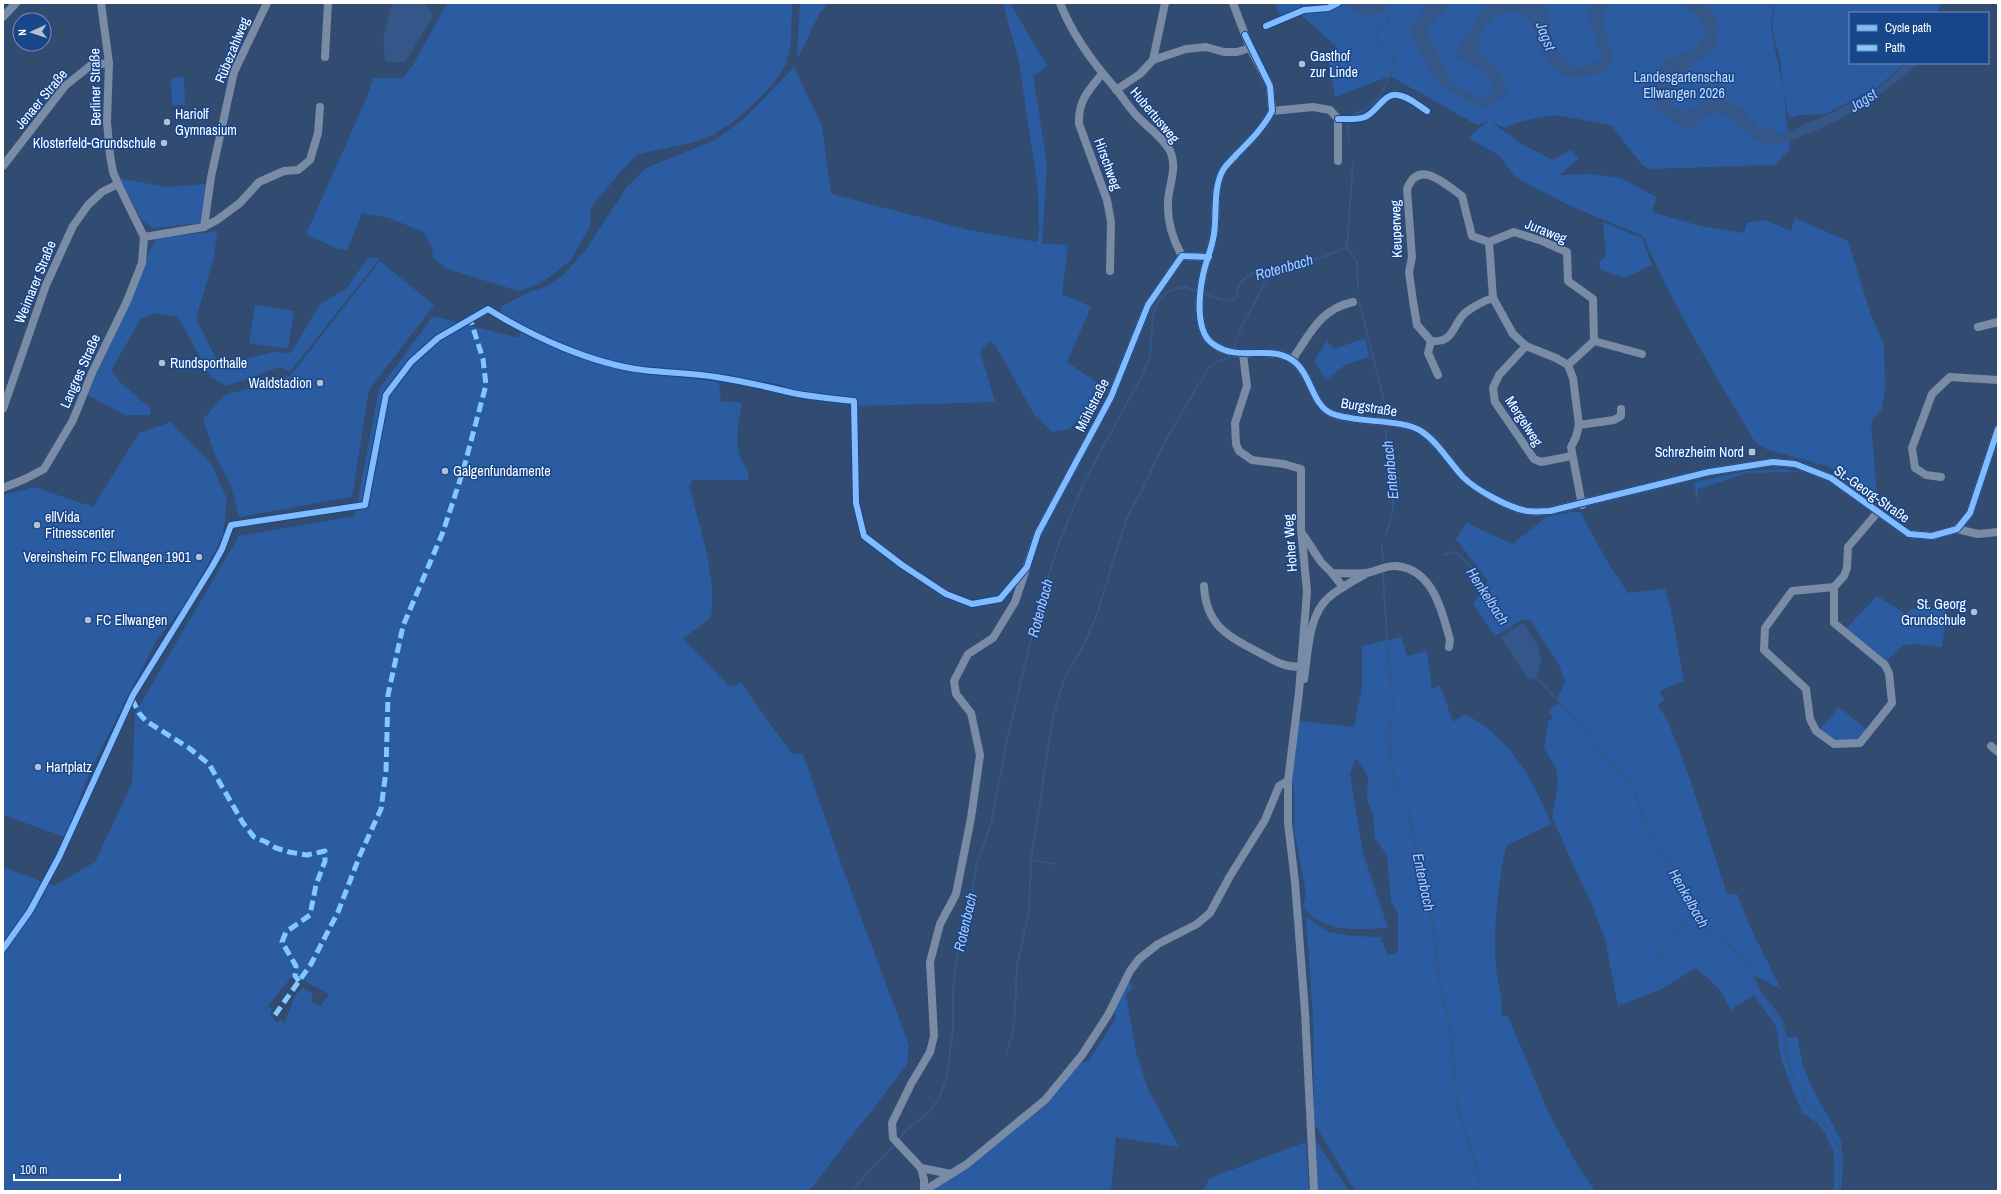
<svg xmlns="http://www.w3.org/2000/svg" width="2001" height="1194" font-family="'Archivo Narrow',sans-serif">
<rect width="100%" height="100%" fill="#324b71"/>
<!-- green -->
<g fill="#2b5ca1" fill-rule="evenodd">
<path d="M 447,3 L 792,3 L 791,41 L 786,65 L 771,86 L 757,101 L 734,121 L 713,135 L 690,143 L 639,154 L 630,161 L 590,208 L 591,224 L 571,260 L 555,273 L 539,284 L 518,291 L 445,268 L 432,256 L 433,250 L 424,232 L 389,218 L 362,213 L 347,250 L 337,249 L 306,234 L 367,97 L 373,78 L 403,78 L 413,65 Z"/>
<path d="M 800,3 L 828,3 L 819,14 L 799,56 L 797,55 Z"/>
<path d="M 1003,3 L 1010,3 L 1047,66 L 1033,76 L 1047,163 L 1042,244 L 1068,245 L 1062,294 L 1091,307 L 1067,362 L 1101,385 L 1086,410 L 1069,429 L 1053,432 L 1035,416 L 996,346 L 989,342 L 980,351 L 995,402 L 858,406 L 858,398 L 794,391 L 778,384 L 714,375 L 642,368 L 602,359 L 538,334 L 506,319 L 500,312 L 502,306 L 531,291 L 546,287 L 564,274 L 584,252 L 627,187 L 646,168 L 715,140 L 745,118 L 794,67 L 822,126 L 831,194 L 969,230 L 1037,242 L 1039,231 L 1038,189 L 1019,62 Z"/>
<path d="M 1274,3 L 1773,3 L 1771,30 L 1783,88 L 1780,58 L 1772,30 L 1774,3 L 1941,3 L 1937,13 L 1850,13 L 1850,63 L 1904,63 L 1878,87 L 1825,114 L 1801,115 L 1790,118 L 1787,111 L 1783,90 L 1790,149 L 1774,165 L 1650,169 L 1643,166 L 1611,125 L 1555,115 L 1519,122 L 1505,128 L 1491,122 L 1520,143 L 1553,160 L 1571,150 L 1579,158 L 1560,175 L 1591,174 L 1621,178 L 1656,197 L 1652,212 L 1700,226 L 1744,233 L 1747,223 L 1765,220 L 1791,231 L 1795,218 L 1848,241 L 1871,315 L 1884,345 L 1885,388 L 1882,409 L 1871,422 L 1877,497 L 1862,493 L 1851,482 L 1827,466 L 1768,450 L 1755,442 C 1715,374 1674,308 1643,236 L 1568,205 L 1515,177 L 1500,156 L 1468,138 L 1488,121 L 1477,125 L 1390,76 L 1335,97 L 1328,58 L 1336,46 L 1300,14 L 1283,20 Z"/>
<path d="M 184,77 L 185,105 L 172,105 L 171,78 Z"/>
<path d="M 119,178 L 166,187 L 206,184 L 200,223 L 152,228 L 142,220 Z"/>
<path d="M 1603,222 L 1642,238 L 1652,265 L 1624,278 L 1601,270 L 1599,262 L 1606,256 Z"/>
<path d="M 217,231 L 214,257 L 196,318 L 219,365 L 274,352 L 291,353 L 320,304 L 345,290 L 368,258 L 380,258 L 290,372 L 280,367 L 226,386 L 211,377 L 178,317 L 155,313 L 141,318 L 111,371 L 119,381 L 151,409 L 150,415 L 125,415 L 87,395 L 135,290 L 148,253 L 157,239 Z"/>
<path d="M 380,261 L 434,305 L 369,390 L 352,497 L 239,517 L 231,485 L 215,455 L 203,419 L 225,395 L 290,376 Z"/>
<path d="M 255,305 L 294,311 L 288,349 L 249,343 Z"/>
<path d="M 433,316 L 519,338 L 521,331 L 602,365 L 632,371 L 719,382 L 721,402 L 739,402 L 742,406 C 736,429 733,452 749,473 L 748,480 L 693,480 L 689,485 C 699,527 717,573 711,617 L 683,639 L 730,687 L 741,683 L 792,754 L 803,754 L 844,872 L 909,1045 L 907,1065 L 809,1191 L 3,1191 L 3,867 L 54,886 L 95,862 L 132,783 L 135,713 L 239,536 L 355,516 L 379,389 ZM 293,975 L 329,994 L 321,1006 L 311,1002 L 313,994 L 303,988 L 295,995 L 284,1025 L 281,1019 L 277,1023 L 270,1015 L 272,1009 L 268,1006 Z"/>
<path d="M 1365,338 L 1369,357 L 1345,365 L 1326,380 L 1314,361 L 1327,341 L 1334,349 Z"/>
<path d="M 171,422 L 212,465 L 227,499 L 223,536 L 190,597 L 155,643 L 90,771 L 65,837 L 3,815 L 3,495 L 34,487 L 93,507 L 139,433 Z"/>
<path d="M 1783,469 L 1799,472 L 1747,473 L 1698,489 L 1697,502 L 1694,482 L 1747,471 Z"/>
<path d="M 1574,512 L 1580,512 L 1608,563 L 1628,593 L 1665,589 L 1671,610 L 1684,681 L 1660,691 L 1664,700 L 1657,705 L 1667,719 L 1690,779 L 1727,894 L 1737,894 L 1752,931 L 1781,989 L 1753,975 L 1761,991 L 1783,1020 L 1786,1035 L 1790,1038 L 1797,1036 L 1803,1066 L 1812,1088 L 1841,1140 L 1843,1159 L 1841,1191 L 1834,1191 L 1834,1152 L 1825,1133 L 1817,1123 L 1803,1113 L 1799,1105 L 1782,1062 L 1779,1049 L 1778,1035 L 1775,1025 L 1754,995 L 1731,1010 C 1721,989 1713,981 1695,968 L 1662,989 L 1618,1006 L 1605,939 L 1591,902 L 1574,867 L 1552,817 L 1558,782 L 1556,768 L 1544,748 L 1548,721 L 1553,718 L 1548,711 L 1559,703 L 1582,727 L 1557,699 L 1565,682 L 1559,665 L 1531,621 L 1524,619 L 1495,636 L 1473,604 L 1488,581 L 1456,539 L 1467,523 L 1512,544 L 1548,516 Z"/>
<path d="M 1877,596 L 1906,614 L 1911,609 L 1947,609 L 1942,647 L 1916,644 L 1903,645 L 1886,662 L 1846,629 Z"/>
<path d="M 1401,637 L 1407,656 L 1427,651 L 1432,689 L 1440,685 L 1453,722 L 1465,714 C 1512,740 1532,777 1551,824 L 1506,846 C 1498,885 1493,929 1496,969 C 1497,981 1505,1005 1501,1015 L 1508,1016 L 1549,1114 L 1581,1171 L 1595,1191 L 1355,1191 L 1313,1121 L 1314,1105 L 1313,1018 L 1306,917 L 1328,932 L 1352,936 L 1380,937 L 1388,955 L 1398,952 L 1398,913 L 1391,902 L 1387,855 L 1375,839 L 1373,814 L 1367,800 L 1368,777 L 1356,758 L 1350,774 L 1363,853 L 1388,928 C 1357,929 1325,934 1303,907 L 1306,893 L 1294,830 L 1294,785 L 1291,784 L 1299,721 L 1354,727 L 1362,688 L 1362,646 Z"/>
<path d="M 1839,707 L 1867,730 L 1859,741 L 1835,741 L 1820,729 Z"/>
<path d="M 1128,979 L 1133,987 L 1126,995 L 1136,1052 L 1148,1089 L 1179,1147 L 1116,1137 L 1111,1191 L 931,1191 L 974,1161 L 1080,1063 L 1088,1062 L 1114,1021 L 1116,1016 L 1112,1010 Z"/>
<path d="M 1314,1138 L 1349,1191 L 1317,1191 Z"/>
<path d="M 1306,1142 L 1309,1191 L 1202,1191 L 1210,1178 Z"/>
</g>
<!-- water -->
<g fill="#355688">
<path d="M 392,3 L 424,3 L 434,15 L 405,62 L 385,62 L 383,38 Z"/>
<path d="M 1342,3 L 1392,3 L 1377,15 L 1367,18 Z"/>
<path d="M 1428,3 L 1447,3 C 1446,16 1429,19 1428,33 L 1452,83 L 1480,98 L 1486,97 L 1493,85 C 1488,70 1473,64 1459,60 L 1456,51 L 1486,3 L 1543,3 L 1548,10 L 1550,30 L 1557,50 L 1572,67 L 1577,68 L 1599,61 L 1601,58 L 1588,14 L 1589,7 L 1593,3 L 1609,3 C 1587,24 1629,55 1604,71 C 1599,74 1592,75 1586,76 C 1561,83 1546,63 1537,41 C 1534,33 1531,17 1521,13 C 1514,10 1501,13 1495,17 C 1487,22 1476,43 1479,52 C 1481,59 1487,59 1492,63 C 1500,71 1504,82 1508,92 L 1497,101 L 1484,108 L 1461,98 L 1446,89 L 1434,79 L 1411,36 L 1410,27 Z"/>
<path d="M 1680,3 L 1703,3 C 1723,21 1721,28 1713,52 L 1701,58 L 1684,72 L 1668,99 L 1671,105 L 1687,112 L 1692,110 L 1709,96 L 1716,96 L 1742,108 L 1758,127 L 1773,130 L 1781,135 L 1831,113 L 1876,90 L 1906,63 L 1919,63 C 1881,96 1845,121 1797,138 C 1787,141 1776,146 1765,144 C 1746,139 1738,115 1717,113 C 1705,111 1698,129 1685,128 C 1683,128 1658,112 1655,109 C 1653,101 1658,69 1662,61 C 1672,56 1693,51 1699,44 C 1714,27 1693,11 1680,3 Z"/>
<path d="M 1523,623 C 1536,643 1549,656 1534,680 L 1528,679 L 1501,637 Z"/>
</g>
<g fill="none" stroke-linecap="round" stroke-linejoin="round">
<!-- stream -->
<g stroke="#355688" stroke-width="2">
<path d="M 1348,117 C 1356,113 1367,110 1373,104 C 1382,96 1399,62 1392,51 C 1388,43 1376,45 1376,34 C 1384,26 1398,20 1382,9"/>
<path d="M 1348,125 L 1349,141"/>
<path d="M 1347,247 L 1357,262 L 1358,289"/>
<path d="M 1202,293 L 1225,301 L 1235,299 L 1239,285 L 1245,278 L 1253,273 L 1272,271 L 1298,265 L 1321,258 L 1347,247 L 1353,162"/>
<path d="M 1359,301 L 1384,401"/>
<path d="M 1233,351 L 1241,327 L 1272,271"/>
<path d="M 1386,407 L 1386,416"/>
<path d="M 1386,429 C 1386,439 1386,448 1387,457 C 1389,490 1400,500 1386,533"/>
<path d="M 1382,545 L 1383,560"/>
<path d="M 1444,555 L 1455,552 C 1480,573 1495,602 1511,631"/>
<path d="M 1383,574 L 1387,640 L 1393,704 L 1389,738 L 1393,776 L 1400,796 L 1409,808 L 1409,817 L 1432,920 L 1439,979 L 1450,1027 L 1458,1109 L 1474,1159 L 1479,1180 L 1478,1191"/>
<path d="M 1536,677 L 1591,737 L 1607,760 L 1624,775 L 1636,796 L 1651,837 L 1671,867 L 1693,911 L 1704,929 L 1730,946 L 1750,968 L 1760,991 L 1783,1027 L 1786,1039 L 1785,1054 L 1793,1076 L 1802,1089 L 1805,1103 L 1824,1122 L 1841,1151 L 1839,1173 L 1839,1191"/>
<path d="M 1031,860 L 1054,864"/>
<path d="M 1657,964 L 1664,948 L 1693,911"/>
<path d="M 1007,1052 L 1014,1027 L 1017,967 L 1029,910 L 1031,860 L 1053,716 L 1065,677 L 1083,647 L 1096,617 L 1126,520 L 1145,484 L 1164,443 L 1209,367 L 1218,361 L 1229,358 L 1231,354"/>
<path d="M 898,1140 L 907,1129 L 928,1113 L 939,1098 L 946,1080 L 953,1032 L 953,987 L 959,945 L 970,913 L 976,865 L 991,824 L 1007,740 L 1040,602 L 1060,540 L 1085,480 L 1140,379 L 1150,357 L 1153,313 L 1160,298 L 1168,291 L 1185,287 L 1198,291"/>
<path d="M 851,1191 L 895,1144"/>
</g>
<!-- street -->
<g stroke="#798ba5" stroke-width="8">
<path d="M 1060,3 C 1072,35 1094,64 1116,89 C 1123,98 1129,107 1136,115 C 1146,126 1166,140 1171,153 C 1177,169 1169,185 1168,201 C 1167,220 1173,240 1182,256"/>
<path d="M 1233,3 L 1250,48 L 1270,86 L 1272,111 C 1264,127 1250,141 1237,154 C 1232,160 1225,165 1222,172 C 1213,190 1217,214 1214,234 C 1212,248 1206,261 1203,275 C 1199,294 1195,332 1213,344 C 1239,363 1268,344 1292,360 C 1312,373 1311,406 1333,414 C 1356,423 1404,419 1421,431 C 1438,442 1449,462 1463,477 C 1476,490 1509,508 1527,511 C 1534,512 1543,511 1550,511 L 1709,472 L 1773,462 L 1795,464 L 1831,478 L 1909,534 L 1932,536 L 1957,529 L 1970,513 L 1998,429"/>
<path d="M 3,17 L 16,3"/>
<path d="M 325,57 L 328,3"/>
<path d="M 1153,60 L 1186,49 L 1206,47 L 1224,52 L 1237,52 L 1250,48"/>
<path d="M 1102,74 C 1088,91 1078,101 1079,124 L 1107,200 L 1111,222 L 1110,271"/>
<path d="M 1116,90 L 1140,74 L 1153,60 L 1165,3"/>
<path d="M 1272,111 L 1313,107 L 1330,110 L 1338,119 L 1338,161"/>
<path d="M 3,166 L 65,86 L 91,65 L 109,63"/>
<path d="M 204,227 L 211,177 L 234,72 L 267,3"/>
<path d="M 144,237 L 204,227 L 217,220 L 240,203 L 259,182 L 284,171 L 298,170 L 310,160 L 318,133 L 320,107"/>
<path d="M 1489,242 L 1472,236 L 1462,196 C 1445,184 1419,158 1407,189 L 1412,257 L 1409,272 L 1413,301 L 1417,325 L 1431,341 C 1455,343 1452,325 1465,313 C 1474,306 1483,301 1493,298"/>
<path d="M 1489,242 L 1493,298 L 1513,334 L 1526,346 L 1556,358 L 1568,365 L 1573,378 L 1579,425 L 1576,437 L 1571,447 L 1582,505"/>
<path d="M 1489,242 L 1514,232 L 1542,241 L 1567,252 L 1568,281 L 1593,299 L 1594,341 L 1568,365"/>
<path d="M 1182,256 L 1209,257"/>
<path d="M 1978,327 L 1998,322"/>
<path d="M 1431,341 L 1428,353 L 1438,375"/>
<path d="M 1594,341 L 1642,354"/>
<path d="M 1526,346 L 1499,375 L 1493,388 L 1495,402 L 1534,459 L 1541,462 L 1572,456"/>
<path d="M 1243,354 L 1247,386 L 1235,423 L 1236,444 L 1239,451 L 1252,460 L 1284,464 L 1301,469 L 1301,529 L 1307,591 L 1299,692 L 1288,781 L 1288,823 L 1295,882 L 1305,1012 L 1314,1191"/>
<path d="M 1292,360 C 1310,334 1320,309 1353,302"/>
<path d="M 3,409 L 46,285 L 73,226 L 88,205 L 102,192 L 118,184"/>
<path d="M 1579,425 L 1614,420 L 1621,416 L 1621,409"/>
<path d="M 1941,477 L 1926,475 L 1915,468 L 1912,448 L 1932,394 L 1950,377 L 1998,380"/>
<path d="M 3,488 L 25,479 L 44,469 L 73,420 L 92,373 L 127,301 L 142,263 L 144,237 L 118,184 L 113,172 L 110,155 L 107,122 L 109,63 L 101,3"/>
<path d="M 1957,529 L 1978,534 L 1998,532"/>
<path d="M 1304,536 L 1321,562 L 1332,573 C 1343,573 1355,574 1366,573 C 1376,572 1385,565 1396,566 C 1433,569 1442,611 1450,640 L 1449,647"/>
<path d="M 1332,573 L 1343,587"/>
<path d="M 1204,586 C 1206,626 1228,636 1260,653 C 1275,661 1283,667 1300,667"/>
<path d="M 1834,587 L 1792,591 L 1765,628 L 1764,650 L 1806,689 L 1810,719 L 1816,731 L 1834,744 L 1860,743 L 1892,703 L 1889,673 L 1885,665 L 1834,623 L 1834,587 L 1844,576 L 1847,568 L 1848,547 L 1877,513"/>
<path d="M 1304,679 C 1308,654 1308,616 1328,598 C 1339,588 1354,581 1367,573"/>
<path d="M 1991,746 L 1998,752"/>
<path d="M 921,1168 L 951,1174 L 967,1164 L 1045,1100 L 1082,1055 L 1108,1015 L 1130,971 L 1139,959 L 1158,944 L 1197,924 L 1210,913 L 1230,876 L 1265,820 L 1279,786 L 1288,781"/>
<path d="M 924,1191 L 924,1180 L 921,1168 L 893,1138 L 892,1123 L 911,1084 L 930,1052 L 934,1036 L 930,962 L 940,924 L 956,894 L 971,818 L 980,755 L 971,713 L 956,694 L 954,681 L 968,654 L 993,638 L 1015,602 L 1038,533 L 1111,397 L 1148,305 L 1182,256"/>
<path d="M 924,1191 L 951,1174"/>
</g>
<!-- quiet -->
<g stroke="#80caff" stroke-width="5" stroke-dasharray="10 5" stroke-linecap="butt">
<path d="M 132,699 L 139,713 L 146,721 L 189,748 L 209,764 L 243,823 L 254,837 L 266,842 L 276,848 L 289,852 L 307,855 L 325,851 L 325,861 L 316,885 L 310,915 L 286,932 L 282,942 L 296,966 L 295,976 L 299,981"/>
<path d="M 275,1015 L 311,964 L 338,912 L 360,855 L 381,809 L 386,771 L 388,695 L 403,626 L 443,532 L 463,471 L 486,385 L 483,359 L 470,318"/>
</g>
<!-- cycleway casing -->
<g stroke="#18468b" stroke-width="8">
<g id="cycleway">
<path d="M 1266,26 L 1304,10 L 1328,8 L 1338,3"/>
<path d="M 1245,35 L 1270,86 L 1272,111 C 1264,127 1250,141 1237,154 C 1232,160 1225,165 1222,172 C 1213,190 1217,214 1214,234 C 1212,248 1206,261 1203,275 C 1199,294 1195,332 1213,344 C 1239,363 1268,344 1292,360 C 1312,373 1311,406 1333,414 C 1356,423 1404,419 1421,431 C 1438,442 1449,462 1463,477 C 1476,490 1509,508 1527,511 C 1534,512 1543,511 1550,511 L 1709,472 L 1773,462 L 1795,464 L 1831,478 L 1909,534 L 1932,536 L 1957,529 L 1970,513 L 1998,429"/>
<path d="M 1338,119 C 1347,119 1357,120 1365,117 C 1377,112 1384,93 1397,95 C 1408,96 1418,105 1427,111"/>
<path d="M 3,949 L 30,911 L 59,857 L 133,695 L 212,567 L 222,549 L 231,525 L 365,505 L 386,395 L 411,362 L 438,338 L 488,309 C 531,336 592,364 643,370 C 667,373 692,373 716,377 C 742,381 768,387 793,393 C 813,397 834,399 854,401 L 856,503 L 864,536 L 902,565 L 946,594 L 972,604 L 1000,599 L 1027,567 L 1038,533 L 1111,397 L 1148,305 L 1182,256 L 1209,257"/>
</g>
</g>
<!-- cycleway -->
<use href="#cycleway" stroke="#80bcff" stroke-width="6"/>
</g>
<!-- markers -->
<g fill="#b7c0cd" stroke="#18468b" stroke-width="1.5">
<circle cx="1302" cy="64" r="4"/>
<circle cx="167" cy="122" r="4"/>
<circle cx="164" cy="143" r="4"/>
<circle cx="162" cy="363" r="4"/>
<circle cx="320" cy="383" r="4"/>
<rect x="1748" y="448" width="8" height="8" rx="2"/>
<circle cx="445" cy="471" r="4"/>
<circle cx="37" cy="525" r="4"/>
<circle cx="199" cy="557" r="4"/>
<circle cx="1974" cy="612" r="4"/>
<circle cx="88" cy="620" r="4"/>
<circle cx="38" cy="767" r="4"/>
</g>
<g text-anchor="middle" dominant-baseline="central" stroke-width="3" stroke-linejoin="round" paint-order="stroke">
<!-- street labels -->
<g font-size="14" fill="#fff" stroke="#18468b">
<text transform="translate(232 50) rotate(-68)">Rübezahlweg</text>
<text transform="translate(95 87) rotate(-91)">Berliner Straße</text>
<text transform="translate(41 99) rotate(-50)">Jenaer Straße</text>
<text transform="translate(1155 115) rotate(50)">Hubertusweg</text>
<text transform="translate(1108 164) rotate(70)">Hirschweg</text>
<text transform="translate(1396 229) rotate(-92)">Keuperweg</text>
<text transform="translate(1546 231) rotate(22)">Juraweg</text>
<text transform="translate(35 282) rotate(-68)">Weimarer Straße</text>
<text transform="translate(80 371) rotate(-66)">Langres Straße</text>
<text transform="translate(1092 405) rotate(-63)">Mühlstraße</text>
<text transform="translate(1369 407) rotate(9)">Burgstraße</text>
<text transform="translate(1524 421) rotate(57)">Mergelweg</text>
<text transform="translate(1872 494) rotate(35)">St.-Georg-Straße</text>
<text transform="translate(1290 543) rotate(-94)">Hoher Weg</text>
</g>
<!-- poi labels -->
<g font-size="14" fill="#fff" stroke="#18468b" text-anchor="start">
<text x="1310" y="56">Gasthof<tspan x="1310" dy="16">zur Linde</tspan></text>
<text x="175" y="114">Hariolf<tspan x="175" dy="16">Gymnasium</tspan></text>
<text x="156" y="143" text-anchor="end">Klosterfeld-Grundschule</text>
<text x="170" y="363">Rundsporthalle</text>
<text x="312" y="383" text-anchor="end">Waldstadion</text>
<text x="1744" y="452" text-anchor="end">Schrezheim Nord</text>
<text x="453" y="471">Galgenfundamente</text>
<text x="45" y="517">ellVida<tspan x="45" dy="16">Fitnesscenter</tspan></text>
<text x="191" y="557" text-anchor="end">Vereinsheim FC Ellwangen 1901</text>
<text x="1966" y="604" text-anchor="end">St. Georg<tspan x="1966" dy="16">Grundschule</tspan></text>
<text x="96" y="620">FC Ellwangen</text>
<text x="46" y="767">Hartplatz</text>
</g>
<!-- park labels -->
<g font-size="14" fill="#c7ddfa" stroke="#18468b">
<text x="1684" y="77">Landesgartenschau<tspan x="1684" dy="16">Ellwangen 2026</tspan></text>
</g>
<!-- water labels -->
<g font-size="15" font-style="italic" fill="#adcbf5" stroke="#18468b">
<text transform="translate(1546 36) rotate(69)">Jagst</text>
<text transform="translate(1863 100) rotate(-33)">Jagst</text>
<text transform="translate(1284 267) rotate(-16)">Rotenbach</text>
<text transform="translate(1390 470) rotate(-96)">Entenbach</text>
<text transform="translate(1488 596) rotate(57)">Henkelbach</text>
<text transform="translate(1040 608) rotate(-75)">Rotenbach</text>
<text transform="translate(1424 882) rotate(78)">Entenbach</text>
<text transform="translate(1689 898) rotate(60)">Henkelbach</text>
<text transform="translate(965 922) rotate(-77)">Rotenbach</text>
</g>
</g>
<!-- border -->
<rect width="2001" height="1194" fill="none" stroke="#ffffff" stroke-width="8"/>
<!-- legend -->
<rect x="1849" y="12" width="140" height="52" fill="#18468b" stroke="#7490b9"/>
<rect x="1857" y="25" width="20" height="6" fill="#80bcff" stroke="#7490b9"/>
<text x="1885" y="32" font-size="12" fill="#ffffff">Cycle path</text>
<rect x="1857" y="45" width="20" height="6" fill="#80caff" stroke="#7490b9"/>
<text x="1885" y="52" font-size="12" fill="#ffffff">Path</text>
<!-- north arrow -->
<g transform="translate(32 32) rotate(267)"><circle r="19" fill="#18468b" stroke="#7490b9"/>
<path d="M0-3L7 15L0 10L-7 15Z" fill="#b7c0cd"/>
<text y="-6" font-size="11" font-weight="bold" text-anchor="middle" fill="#ffffff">N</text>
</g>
<!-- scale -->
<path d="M14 1174v6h106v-6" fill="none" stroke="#ffffff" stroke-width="2"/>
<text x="20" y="1174" font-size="12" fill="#ffffff" stroke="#18468b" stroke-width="3" paint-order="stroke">100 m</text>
</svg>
